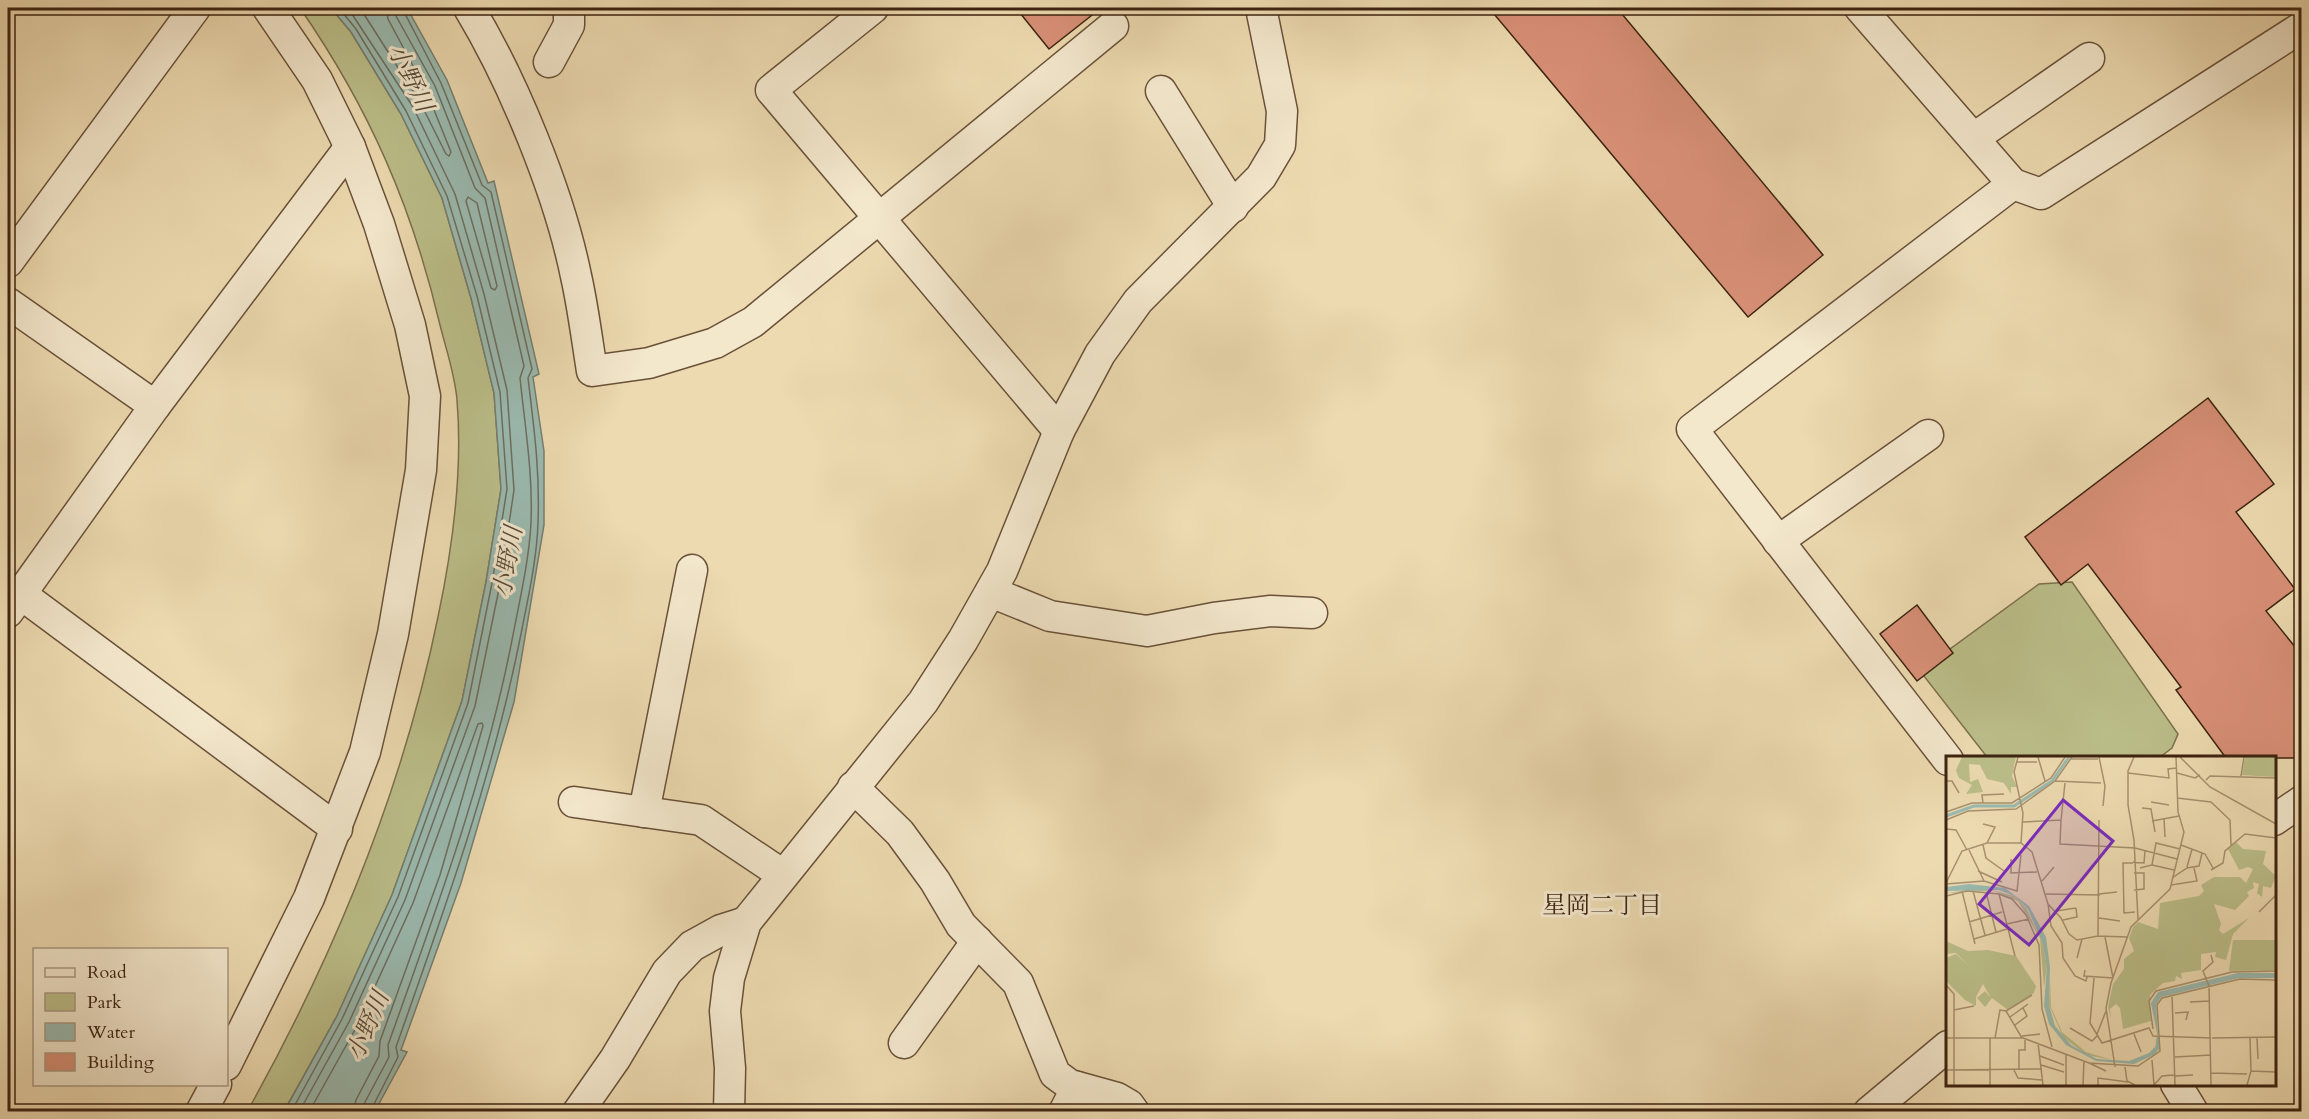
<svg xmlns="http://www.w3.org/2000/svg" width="2309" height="1119" font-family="Cardo,'Noto Serif JP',serif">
<rect width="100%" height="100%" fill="#eddab0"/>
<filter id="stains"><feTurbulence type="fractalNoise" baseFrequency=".00333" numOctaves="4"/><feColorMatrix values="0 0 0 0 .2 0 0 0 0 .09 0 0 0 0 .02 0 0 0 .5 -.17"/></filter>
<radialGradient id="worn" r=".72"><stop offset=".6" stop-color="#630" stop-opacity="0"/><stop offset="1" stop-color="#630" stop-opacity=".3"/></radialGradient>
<!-- green -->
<g fill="#bbbe89" stroke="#7c704d" stroke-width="1.5">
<path d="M 300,8 L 331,8 L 351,32 L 401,114 L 442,198 L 471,298 L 494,393 L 501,489 L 486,582 L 462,701 L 392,895 L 337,1016 L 284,1111 L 247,1112 C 333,958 403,789 438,617 C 453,546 463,472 457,400 C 455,375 446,349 440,325 C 412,206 369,108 300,8 Z"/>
<path d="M 2072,582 L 2178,734 L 2172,748 L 2160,757 L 1987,757 L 1920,671 L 2039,584 Z"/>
</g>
<!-- water -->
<path fill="#9abab0" stroke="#757e70" stroke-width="1.5" d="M 331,8 L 407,8 L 447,80 L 488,183 L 494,181 L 539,374 L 533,377 L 544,451 L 544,525 L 514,702 L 461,883 L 401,1050 L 407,1052 L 375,1111 L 284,1112 L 337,1016 L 392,895 L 462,701 L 486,582 L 501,489 L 494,393 L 471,298 L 442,198 L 401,114 L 351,32 Z"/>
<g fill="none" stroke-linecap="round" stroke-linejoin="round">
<!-- shore -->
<g stroke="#6c6e60" stroke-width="1.5">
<path d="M 360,8 L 420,102 L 446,154 L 449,156 L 451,152 L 426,90 L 388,19 L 386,8"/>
<path d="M 468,197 L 477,203 L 497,286 L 495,290 L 491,288 L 466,201 Z"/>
<path d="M 291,1112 L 342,1019 L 398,897 L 468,703 L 492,583 L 507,489 L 500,392 L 477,296 L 447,196 L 406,111 L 356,29 L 339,8"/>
<path d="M 299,1112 L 349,1022 L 405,900 L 475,706 L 500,584 L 514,490 L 507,390 L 484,294 L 455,194 L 413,107 L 348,8"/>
<path d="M 309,1112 L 357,1026 L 413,903 L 478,724 L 482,723 L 483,726 L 440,875 L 380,1041 L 379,1056 L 356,1100 L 353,1112"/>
<path d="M 362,1112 L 364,1104 L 389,1057 L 388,1045 C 436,910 486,776 513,635 C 520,599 529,560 531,523 C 533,473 525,427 520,378 L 524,366 L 485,198 L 475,188 L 435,86 L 396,16 L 395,8"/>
<path d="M 370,1112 L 398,1057 L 396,1047 C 444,911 493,776 521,634 C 528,598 537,559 538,522 C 540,471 534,428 528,378 L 532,369 L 491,192 L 482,185 L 441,83 L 402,8"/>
</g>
</g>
<!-- building -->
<g fill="#d89077" stroke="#3d2311" stroke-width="1.5">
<path d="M 1016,8 L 1101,8 L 1049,49 Z"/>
<path d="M 1489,8 L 1617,8 L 1823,255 L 1748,317 Z"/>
<path d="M 2208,398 L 2274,484 L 2236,512 L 2295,589 L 2266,611 L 2300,653 L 2301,660 L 2301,758 L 2226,758 L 2176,690 L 2181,687 L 2088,564 L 2061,585 L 2025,537 Z"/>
<path d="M 1917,605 L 1953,653 L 1917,681 L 1880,634 Z"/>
</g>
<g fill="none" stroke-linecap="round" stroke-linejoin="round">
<!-- street casing -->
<g stroke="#695139" stroke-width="33">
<g id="street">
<path d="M 469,8 C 513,81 559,192 576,276 C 583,307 587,340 592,371 L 649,363 L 715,343 L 753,322 L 1113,26"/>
<path d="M 873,8 L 771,90 L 1059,431"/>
<path d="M 1860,8 L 2013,184 L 1692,429 L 1948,760"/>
<path d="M 549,62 L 569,25 L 569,8"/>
<path d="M 1161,91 L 1233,207"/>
<path d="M 1974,138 L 2089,58"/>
<path d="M 2013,184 L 2041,194 L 2302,27"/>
<path d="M 8,262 L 195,8"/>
<path d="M 8,303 L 155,406"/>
<path d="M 1778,541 L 1928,435"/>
<path d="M 991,592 L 1050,616 L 1147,631 L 1214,618 L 1271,611 L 1312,613"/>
<path d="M 22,595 L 337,829"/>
<path d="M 8,612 L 155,406 L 350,147"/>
<path d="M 853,787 L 900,833 L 935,881 L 961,925 L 1018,983 L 1055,1074 L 1070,1085 L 1117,1098 L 1129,1105 L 1134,1112"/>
<path d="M 574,802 L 701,820 L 783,875"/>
<path d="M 644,812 L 692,570"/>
<path d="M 2274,820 L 2302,801"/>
<path d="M 904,1043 L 977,941"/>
<path d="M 226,1065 L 309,898 L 365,752 L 393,634 L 421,470 L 425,396 L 410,325 L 379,224 L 350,147 L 317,80 L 268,8"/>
<path d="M 2176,1084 L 2193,1112"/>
<path d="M 201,1112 L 216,1084"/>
<path d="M 578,1112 L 615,1059 L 667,972 L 692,946 L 721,930 L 746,922"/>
<path d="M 729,1112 L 730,1068 L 725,1011 L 729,978 L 746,922 L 923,702 L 963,640 L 1002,571 L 1059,431 L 1100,354 L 1138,301 L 1261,177 L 1280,145 L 1282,111 L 1261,8"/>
<path d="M 1064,1112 L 1077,1087"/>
<path d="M 1869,1112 L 1948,1046"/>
</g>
</g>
<!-- street -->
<use href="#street" stroke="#f3e7cc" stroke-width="30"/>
</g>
<g text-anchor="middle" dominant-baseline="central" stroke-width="6" stroke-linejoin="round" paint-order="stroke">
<!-- water labels -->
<g font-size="24" font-style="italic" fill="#544939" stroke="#f3e7cc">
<text transform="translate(410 78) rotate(64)">小野川</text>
<text transform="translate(508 562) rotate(-80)">小野川</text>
<text transform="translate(368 1026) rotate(-67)">小野川</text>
</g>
<!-- neighbourhood labels -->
<g font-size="24" fill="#3d2311" stroke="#f3e7cc">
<text x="1602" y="905">星岡二丁目</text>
</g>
</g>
<!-- overview -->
<g transform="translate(1946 756)">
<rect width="330" height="330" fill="#eddab0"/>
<path d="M 16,1 L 70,1 L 66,20 L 71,31 L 65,31 L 65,38 L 58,27 L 41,23 L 34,9 L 23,8 L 24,26 L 32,23 L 37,36 L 20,38 L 26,29 L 13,22 L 10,14 ZM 299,1 L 330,1 L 330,17 L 328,21 L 296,19 ZM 290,86 L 297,93 L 320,95 L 317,108 L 330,120 L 325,132 L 317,130 L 316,141 L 311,137 L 313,128 L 307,126 L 308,132 L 301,136 L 303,140 L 289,154 L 268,148 L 275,168 L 273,174 L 277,178 L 303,162 L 287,178 L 280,204 L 269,201 L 270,196 L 255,198 L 255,214 L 235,217 L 236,223 L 230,220 L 229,225 L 217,227 L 204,239 L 205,265 L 177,273 L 174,252 L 170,248 L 164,253 L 165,263 L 162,251 L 167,228 L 178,213 L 178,203 L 188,195 L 183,182 L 187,171 L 192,166 L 212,173 L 214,147 L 253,140 L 258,135 L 255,129 L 268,121 L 294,121 L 300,127 L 307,113 L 302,111 L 293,114 L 282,93 ZM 37,132 L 69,140 L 81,153 L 97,189 L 101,210 L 98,231 L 94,182 L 72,145 L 48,135 L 0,137 ZM 287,184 L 330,184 L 330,214 L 283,215 ZM 0,185 L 22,195 L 42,194 L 70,200 L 90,230 L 88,237 L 62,254 L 46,242 L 39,251 L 31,242 L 39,235 L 45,242 L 37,228 L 30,241 L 30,250 L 19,244 L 0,225 L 0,202 L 10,198 L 24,211 L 10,197 L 0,198 ZM 104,223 L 105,251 L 116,276 L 140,296 L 166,304 L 141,299 L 117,281 L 103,249 Z" fill="#bbbe89"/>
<path d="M 23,128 L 59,132 L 83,150 L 100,181 L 104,211 L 103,249 L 109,270 L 125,289 L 151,303 L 183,305 L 208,295 L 212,282 L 205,247 L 212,236 L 292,217 L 330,217 L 330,222 L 293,222 L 215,241 L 210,249 L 213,293 L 209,298 L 188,308 L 150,305 L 120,289 L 103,268 L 98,250 L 101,210 L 97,189 L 82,153 L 69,140 L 53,134 L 0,135 L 0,131 Z" fill="#9abab0"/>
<path fill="none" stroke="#9abab0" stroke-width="3" d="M 0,60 L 28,50 L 68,50 L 106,25 L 123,1M 201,301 L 211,291 L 212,281"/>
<path fill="none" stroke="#a79170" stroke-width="1.5" d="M 72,1 L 68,16 L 77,57 L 75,87M 92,1 L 99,25M 153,1 L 159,30 L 157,50M 188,1 L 182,15 L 182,49 L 188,84 L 192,164M 234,1 L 264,31 L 330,68M 125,3 L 152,3M 70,6 L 91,6M 182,17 L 223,22 L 222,13 L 231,12M 231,17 L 249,22 L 254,19M 295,20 L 298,1M 260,24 L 264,20 L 330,22M 0,25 L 6,25 L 13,37M 109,25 L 155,27M 231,42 L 265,46 L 284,64 L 285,89M 205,46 L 223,49M 37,47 L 36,39 L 58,38M 196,52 L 205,53 L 209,76M 0,56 L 26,47 L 66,47 L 105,22 L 119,1M 218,63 L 219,81M 0,64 L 22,55 L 70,53 L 109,25 L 126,1M 115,64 L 119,27M 153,64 L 152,180 L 181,181M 206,65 L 233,60M 77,66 L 115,64 L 114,88 L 189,92 L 231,103M 37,68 L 49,71 L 41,87M 0,73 L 10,74 L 21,94M 37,89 L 40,102 L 58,115M 235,89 L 259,98 L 267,112M 23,94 L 38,125M 65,103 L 65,117 L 91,116M 187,106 L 198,107 L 199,95M 187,107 L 177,107 L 178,157 L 189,156M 206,109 L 228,114M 241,111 L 246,93M 194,112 L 206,109 L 210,87 L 234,93M 265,114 L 277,107 L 279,95 L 299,78 L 330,82M 32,115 L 56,126M 188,117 L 198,117 L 198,133 L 188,134M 226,122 L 241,112 L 253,110 L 256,97M 96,125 L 108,111M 0,128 L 38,125 L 71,135 L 75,99M 225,129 L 251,125 L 248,112M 16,135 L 29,188M 27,135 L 39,179M 40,136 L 50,176M 53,138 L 69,200M 100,138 L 154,139M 153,138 L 171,136M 0,140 L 21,135 L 53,138 L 66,143 L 80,159 L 93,189 L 96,253 L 106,291M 0,141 L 1,125 L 16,95 L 41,87 L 75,87 L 86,96 L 102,148 L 115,162 L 123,178 L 131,184 L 152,180M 102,148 L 105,170 L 116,187 L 117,202 L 129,220 L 140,225 L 141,221M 110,155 L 130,152M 313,156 L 330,139M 153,162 L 174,165M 117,164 L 131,161 L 130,152M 23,166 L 56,156M 61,168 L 83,163M 28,183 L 61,173M 131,202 L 136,183M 139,214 L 138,220 L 167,222 L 159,181M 148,222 L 144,267 L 156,287 L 203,272 L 207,280 L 265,282M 0,229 L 8,238 L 8,329M 226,239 L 229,329M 244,246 L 263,245M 8,254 L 28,250M 60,255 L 86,239M 229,257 L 242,256 L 240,264M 64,261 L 82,248M 69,269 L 81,260 L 77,252M 124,272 L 146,285 L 151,280M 207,273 L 203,245 L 210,235 L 286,216 L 330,215M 151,278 L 160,255M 188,278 L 195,296M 76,280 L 94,278M 0,282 L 77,282 L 143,307 L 192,310 L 214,295 L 211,249 L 216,242 L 294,223 L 330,224M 49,282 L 54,254 L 60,255 L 76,282M 266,282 L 330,281M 304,282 L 305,315M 311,282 L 312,303M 92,287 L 97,329M 94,300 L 118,309M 229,301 L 265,299M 206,304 L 208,329M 143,307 L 160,315M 95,309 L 118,316M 169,311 L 160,252 L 165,227 L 185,171 L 224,133 L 238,76 L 232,56 L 230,1M 179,311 L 181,325 L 189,329M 73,313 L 73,294 L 79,294 L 79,282M 0,314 L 96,313M 68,314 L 72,322 L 96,324M 265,317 L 301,318M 229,320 L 247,319M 44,329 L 44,282M 120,329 L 120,298M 137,329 L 138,305M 152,329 L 152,322 L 182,326M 208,329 L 216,320 L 228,319M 265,329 L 263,230 L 257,215 L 267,206 L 265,199M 301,329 L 305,315 L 330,316"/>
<path fill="#7b2cbf" fill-opacity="0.15" stroke="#7b2cbf" stroke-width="3" d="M 117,44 L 167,85 L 83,189 L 33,148 Z"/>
<rect width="330" height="330" fill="none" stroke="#3d2311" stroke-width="3"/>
</g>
<!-- margin -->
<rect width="2309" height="1119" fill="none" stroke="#eddab0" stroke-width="30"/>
<rect x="9" y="9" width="2291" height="1101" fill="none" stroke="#3d2311" stroke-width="3"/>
<rect x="15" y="15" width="2279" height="1089" fill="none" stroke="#3d2311" stroke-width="1.5"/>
<!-- legend -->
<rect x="33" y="948" width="195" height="138" fill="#f3e7cc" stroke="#aa9981" stroke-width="1.5"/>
<rect x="45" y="968" width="30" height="9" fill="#f3e7cc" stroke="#aa9981" stroke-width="1.5"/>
<text x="87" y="978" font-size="18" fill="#3d2311">Road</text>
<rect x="45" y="993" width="30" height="18" fill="#bbbe89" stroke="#aa9981" stroke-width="1.5"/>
<text x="87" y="1008" font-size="18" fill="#3d2311">Park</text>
<rect x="45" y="1023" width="30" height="18" fill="#9abab0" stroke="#aa9981" stroke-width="1.5"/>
<text x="87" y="1038" font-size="18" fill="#3d2311">Water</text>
<rect x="45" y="1053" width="30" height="18" fill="#d89077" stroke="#aa9981" stroke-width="1.5"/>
<text x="87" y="1068" font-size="18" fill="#3d2311">Building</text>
<rect width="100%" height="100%" filter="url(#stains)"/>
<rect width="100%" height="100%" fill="url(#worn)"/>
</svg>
